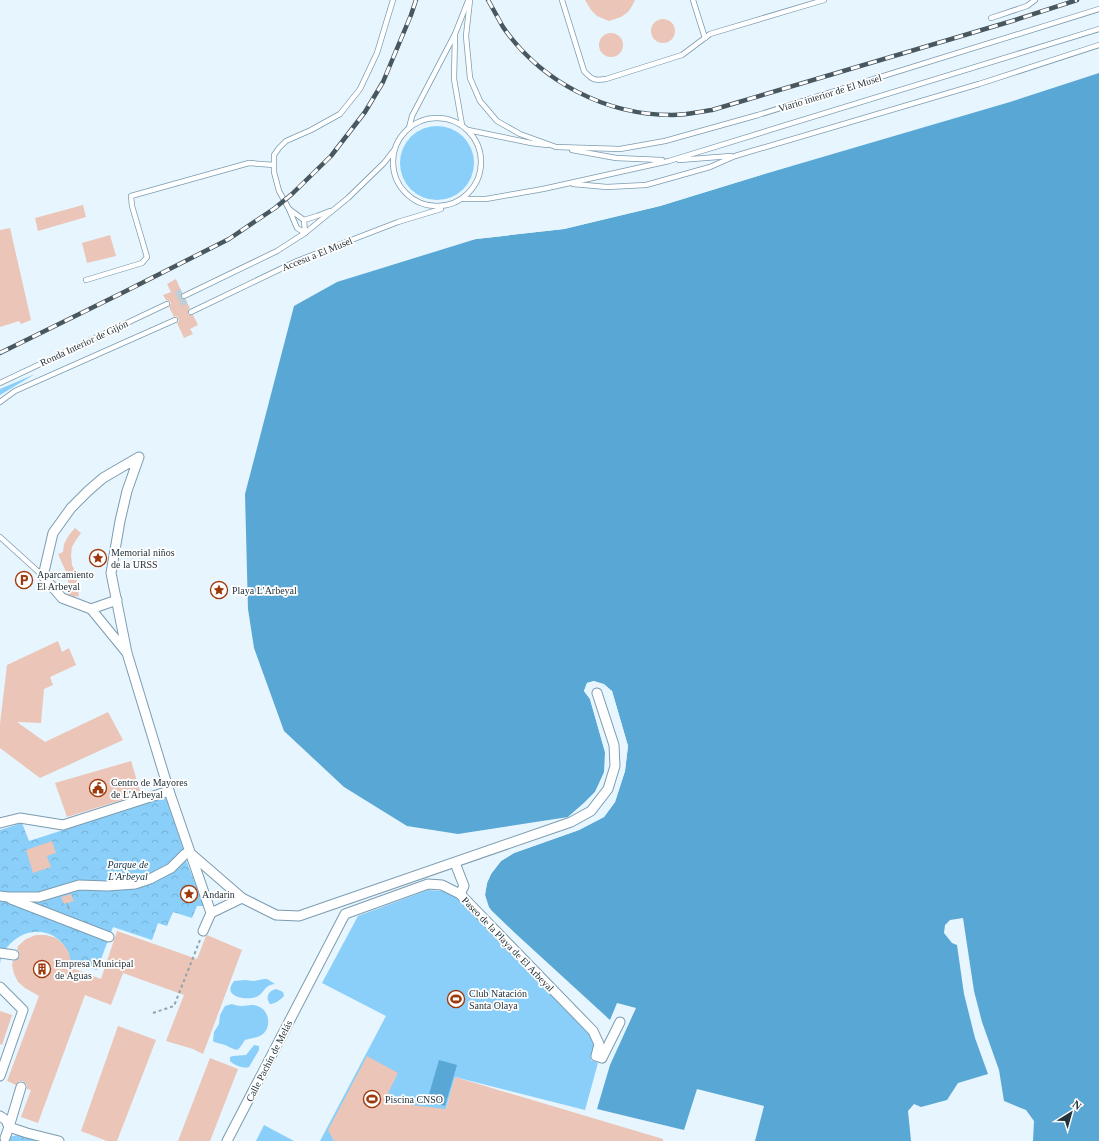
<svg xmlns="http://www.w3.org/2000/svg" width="1099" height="1141" font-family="Georgia,serif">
<defs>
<pattern id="park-crowns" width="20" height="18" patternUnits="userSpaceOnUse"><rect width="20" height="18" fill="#89cff9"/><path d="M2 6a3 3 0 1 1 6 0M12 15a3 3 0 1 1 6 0" fill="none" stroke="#76b2d6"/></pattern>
</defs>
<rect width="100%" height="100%" fill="#e7f5fe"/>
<!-- grass -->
<g fill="#89cff9">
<circle cx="437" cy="163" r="37"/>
<path d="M 35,374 L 0,395 L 0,389 Z"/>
<path d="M 428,890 L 443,891 L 456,897 L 590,1031 L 595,1046 L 591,1060 L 598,1063 L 585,1110 L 455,1077 L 442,1122 L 399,1141 L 320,1141 L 386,1016 L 322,983 L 358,916 Z"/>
<path d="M 264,979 L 267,979 L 275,984 C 264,985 265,992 258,996 C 252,1000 235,999 231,992 C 229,988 232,984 234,981 L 245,980 L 254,981 Z"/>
<path d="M 276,989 L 283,992 L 284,996 C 280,1000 275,1004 270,1004 C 265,997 268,991 276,989 Z"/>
<path d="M 232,1004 C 235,1005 238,1006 242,1006 C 247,1006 252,1004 257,1006 C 269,1009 272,1026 263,1034 C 258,1038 251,1038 245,1040 C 236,1053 239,1051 225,1045 C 221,1043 217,1044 213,1041 L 214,1032 L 219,1024 L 220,1015 L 225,1006 Z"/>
<path d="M 254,1045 L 259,1046 L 259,1050 L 249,1067 C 243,1069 234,1065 230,1061 L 230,1057 L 233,1056 L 246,1055 Z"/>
<path d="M 264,1125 L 294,1141 L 256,1141 Z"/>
</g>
<!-- park -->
<g fill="url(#park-crowns)">
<path d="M 166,797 L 183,848 L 184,855 L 204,906 L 197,906 L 192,918 L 173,912 L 167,926 L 158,923 L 152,940 L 113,927 L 97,970 L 70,962 C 69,958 69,953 67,950 C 55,928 28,926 11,943 C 5,949 1,955 0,964 L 0,830 L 22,823 L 29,841 Z"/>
<path d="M 27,1133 L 59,1141 L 0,1141 L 0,1139 Z"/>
</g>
<!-- water -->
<g fill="#59a7d4">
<path d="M 1099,73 L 1099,1141 L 1033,1141 L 1034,1121 L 1026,1110 L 1004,1101 L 999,1070 L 982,1022 L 974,991 L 963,918 L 950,920 L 945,925 L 944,933 L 952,943 L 957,945 L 964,994 L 975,1038 L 988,1074 L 958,1083 L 947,1100 L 921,1107 L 914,1104 L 908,1111 L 911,1141 L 755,1141 L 764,1106 L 697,1089 L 684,1130 L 597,1109 L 610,1065 L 636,1008 L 617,1003 L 610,1020 L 515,933 L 492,911 L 489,907 L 485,895 L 487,883 L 491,874 L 501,861 L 514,853 L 579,830 L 604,817 L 615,802 L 625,771 L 628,746 L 612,691 L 594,681 L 587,683 L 584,691 L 590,699 L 605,752 L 605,772 L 595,792 L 584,803 L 568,817 L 458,834 L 407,826 L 344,787 L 284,731 L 254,648 L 248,609 L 245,494 L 294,306 L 337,282 L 408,251 L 476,239 L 564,229 L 660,206 L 758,176 L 1010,102 Z"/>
<path d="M 439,1060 L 457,1065 L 445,1106 L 427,1101 Z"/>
</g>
<!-- pier -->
<g fill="#e7f5fe">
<path d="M 910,129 L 660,206 L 564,229 L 476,239 L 337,282 L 358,271 L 408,249 L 476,237 L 564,227 L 659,204 Z"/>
<path d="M 594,681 L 604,684 L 612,691 L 628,746 L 625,771 L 615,802 L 604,817 L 579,830 L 514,853 L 501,861 L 491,874 L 487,883 L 485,895 L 489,910 L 487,908 L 483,896 L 485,882 L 490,873 L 499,860 L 513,852 L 578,828 L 603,815 L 613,801 L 623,770 L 626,746 L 611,692 L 603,686 L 594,683 L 589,685 L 586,691 L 592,699 L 606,751 L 606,773 L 597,793 L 586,805 L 569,819 L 568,817 L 584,803 L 595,792 L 604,772 L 605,752 L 590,699 L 584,691 L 587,683 Z"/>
</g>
<!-- building -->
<g fill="#ebc5b7">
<path d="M 585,0 L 635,0 L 632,6 L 628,12 L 621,17 L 609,21 L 597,16 L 591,10 Z"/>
<circle cx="663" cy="31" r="12"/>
<circle cx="611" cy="45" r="12"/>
<path d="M 83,205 L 86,217 L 38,231 L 35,218 Z"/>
<path d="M 10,228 L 31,320 L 21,324 L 19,321 L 0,327 L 0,230 Z"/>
<path d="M 110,235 L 116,256 L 87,263 L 82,243 Z"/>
<path d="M 176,279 L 182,293 L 181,294 L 180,297 L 182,299 L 185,299 L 190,308 L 188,310 L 188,313 L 189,315 L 193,315 L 198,325 L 190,329 L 193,334 L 184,338 L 177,323 L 179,321 L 178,318 L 176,316 L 174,317 L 169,307 L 171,303 L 169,301 L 166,300 L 163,295 L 171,292 L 167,284 Z"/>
<path d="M 75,528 L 81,533 L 76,540 L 72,547 L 71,555 L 72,565 L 76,573 L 79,597 L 76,596 L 75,597 L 67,594 L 69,587 L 67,574 L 58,554 L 63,552 L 64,544 L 69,535 Z"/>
<path d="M 58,641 L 62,652 L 69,648 L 76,665 L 50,677 L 53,685 L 44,689 L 41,723 L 17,722 L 45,742 L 108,712 L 123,740 L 40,778 L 0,748 L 0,724 L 7,665 Z"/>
<path d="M 131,761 L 141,794 L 67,817 L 55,783 Z"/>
<path d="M 52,841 L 56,853 L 47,856 L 51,867 L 33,873 L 26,850 Z"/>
<path d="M 71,894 L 74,901 L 64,904 L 61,897 Z"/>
<path d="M 117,931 L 197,959 L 206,936 L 207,935 L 242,950 L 203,1054 L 193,1049 L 166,1041 L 184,995 L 123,973 L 111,1005 L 85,995 L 38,1123 L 21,1117 L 31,1090 L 27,1089 L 27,1085 L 23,1081 L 19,1081 L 16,1085 L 7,1081 L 39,996 L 25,988 L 18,982 L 14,974 L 12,965 L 13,961 L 17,960 L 20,956 L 19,952 L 17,950 L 18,946 L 26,939 L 36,935 L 46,935 L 56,938 L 64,945 L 69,953 L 72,968 L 101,979 Z"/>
<path d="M 0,1011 L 12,1015 L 2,1045 L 0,1044 Z"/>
<path d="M 118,1026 L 156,1040 L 117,1141 L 107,1141 L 81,1131 Z"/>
<path d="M 367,1056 L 398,1073 L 388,1093 L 411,1105 L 446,1109 L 455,1077 L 663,1139 L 663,1141 L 334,1141 L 328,1130 Z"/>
<path d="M 210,1058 L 238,1069 L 210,1141 L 178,1141 Z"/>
</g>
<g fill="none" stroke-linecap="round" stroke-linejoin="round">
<!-- highway-tunnel -->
<path stroke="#c0ced7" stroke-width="16" stroke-dasharray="16 8" stroke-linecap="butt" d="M 178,299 L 184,296"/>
<!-- lane casing -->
<g stroke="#7b9cb1" stroke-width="6">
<g id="lane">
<path d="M 470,0 L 466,36 L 470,78 L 480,101 L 497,121 L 520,134 L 556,147 L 620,149 L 665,141 L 758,115 L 1099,9"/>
<path d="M 562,0 L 584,71 C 592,80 595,81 606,79 L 682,55 L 710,34 L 824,0"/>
<path d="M 693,0 L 705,38"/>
<path d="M 991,18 L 1027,6 L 1035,0"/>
<path d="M 455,35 L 454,79 L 462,125"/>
<circle cx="437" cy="162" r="44"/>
<path d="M 409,128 L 412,116 L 455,34 L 468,1"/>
<path d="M 468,130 L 531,143 L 547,145"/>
<path d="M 572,150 L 616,158 L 662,160"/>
<path d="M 679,160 L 731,156"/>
<path d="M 573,184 L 607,187 L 646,185 L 710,167 L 735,156 L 979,84 L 1099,45"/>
<path d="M 464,199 L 486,199 L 543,189 L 669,161 L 1099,29"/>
<path d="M 289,209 L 304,220 L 305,233"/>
<path d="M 304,220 L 317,216 L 330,211"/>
<path d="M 305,233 L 297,228 L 289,209 L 279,191 L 274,172 L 274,155 L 279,148 L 286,141 L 311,130 L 340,114 L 360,89 L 377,53 L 393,0"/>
<path d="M 86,280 L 142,263 L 147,257 L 132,206 L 131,196 L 249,163 L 274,165"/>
<path d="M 184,296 L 277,251 L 305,233 L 348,198 L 384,163 L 394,150"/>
<path d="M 191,312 L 297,261 L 398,222 L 441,209"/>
<path d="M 0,383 L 167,304"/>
<path d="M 0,402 L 15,391 L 175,320"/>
<path d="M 0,537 L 43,576"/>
</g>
</g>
<!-- street casing -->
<g stroke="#7b9cb1" stroke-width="11">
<g id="street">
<path d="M 91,609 L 117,600"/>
<path d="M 127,653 L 111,573 L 120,521 L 127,491 L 139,457 L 103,478 L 88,491 L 71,508 L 53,533 L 43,576 L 62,598 L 91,609 L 127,653 L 169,791 L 211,913 L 242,898 L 276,915 L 299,916 L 571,822 L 591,811 L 608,789 L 615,766 L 614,745 L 597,693"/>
<path d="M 0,823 L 20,818 L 63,825 L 169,791"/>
<path d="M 455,863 L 464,886 L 460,894"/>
<path d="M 0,896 L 8,897 L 39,897 L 79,885 L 107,886 L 135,884 L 150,879 L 171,868 L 185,854 L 190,853 L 242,898"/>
<path d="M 11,899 L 109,937"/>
<path d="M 203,931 L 211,913"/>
<path d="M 0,953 L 14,955"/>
<path d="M 0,987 L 23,1010 L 0,1076"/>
<path d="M 0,1116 L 6,1120 L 9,1127 L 27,1133 L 59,1141"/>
<path d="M 5,1138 L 9,1127 L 21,1087"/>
<path d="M 227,1141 L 345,914 L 428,884 L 442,885 L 460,894 L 593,1031 L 599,1044 L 596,1056 L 602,1058 L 620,1022"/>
</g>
</g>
<!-- path -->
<g stroke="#94a2aa" stroke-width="2" stroke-dasharray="3 3" stroke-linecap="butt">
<path d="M 68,906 L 70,912"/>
<path d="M 153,1013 L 174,1006 L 200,940"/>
</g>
<!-- lane -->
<use href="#lane" stroke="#fff" stroke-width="4.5"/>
<!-- street -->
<use href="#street" stroke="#fff" stroke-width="9"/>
<!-- rail casing -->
<g stroke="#49575f" stroke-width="4.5">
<g id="rail">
<path d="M 488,0 C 493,9 498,18 503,27 C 541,82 606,115 672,115 C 685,115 699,112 712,110 L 1012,21 L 1077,0"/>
<path d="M 0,353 L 122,293 L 229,239 L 275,208 L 292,194 L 331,156 L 365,112 L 383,82 L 411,15 L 416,0"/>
</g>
</g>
<!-- rail -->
<use href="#rail" stroke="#fff" stroke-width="3" stroke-dasharray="9" stroke-linecap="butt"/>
</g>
<!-- icons -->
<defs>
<g id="sight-ring" transform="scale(0.9)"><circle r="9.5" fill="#fff" stroke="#9e390c" stroke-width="1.5"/><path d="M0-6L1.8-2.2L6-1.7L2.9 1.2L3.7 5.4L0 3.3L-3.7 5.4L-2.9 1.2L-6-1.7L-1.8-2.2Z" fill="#9e390c"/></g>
<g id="parking-ring" transform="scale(0.9)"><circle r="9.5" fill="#fff" stroke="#9e390c" stroke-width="1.5"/><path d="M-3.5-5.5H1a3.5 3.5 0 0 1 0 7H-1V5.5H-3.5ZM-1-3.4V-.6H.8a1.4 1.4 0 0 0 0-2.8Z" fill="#9e390c"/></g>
<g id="civic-ring" transform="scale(0.9)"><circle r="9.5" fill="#fff" stroke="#9e390c" stroke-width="1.5"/><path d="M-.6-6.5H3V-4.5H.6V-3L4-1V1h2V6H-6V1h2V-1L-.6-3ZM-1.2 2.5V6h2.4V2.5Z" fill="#9e390c"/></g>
<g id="building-ring" transform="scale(0.9)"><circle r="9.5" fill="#fff" stroke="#9e390c" stroke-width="1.5"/><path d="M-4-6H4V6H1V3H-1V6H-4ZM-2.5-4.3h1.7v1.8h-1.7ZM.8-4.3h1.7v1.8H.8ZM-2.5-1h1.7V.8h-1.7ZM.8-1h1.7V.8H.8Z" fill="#9e390c"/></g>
<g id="stadium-ring" transform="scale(0.9)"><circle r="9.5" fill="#fff" stroke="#9e390c" stroke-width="1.5"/><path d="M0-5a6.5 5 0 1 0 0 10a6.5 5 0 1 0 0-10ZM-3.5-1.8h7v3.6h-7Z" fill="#9e390c"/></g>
</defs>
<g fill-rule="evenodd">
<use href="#sight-ring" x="98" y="558"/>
<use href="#parking-ring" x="24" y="580"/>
<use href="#sight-ring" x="219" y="590"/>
<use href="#civic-ring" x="98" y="788"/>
<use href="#sight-ring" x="189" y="894"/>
<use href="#building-ring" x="42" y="969"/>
<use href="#stadium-ring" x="456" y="999"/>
<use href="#stadium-ring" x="372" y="1099"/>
</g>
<g text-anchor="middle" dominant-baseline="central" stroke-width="3.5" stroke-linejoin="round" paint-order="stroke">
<!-- street labels -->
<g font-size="10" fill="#25333b" stroke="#fff">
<text transform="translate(830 93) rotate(-17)">Viario interior de El Musel</text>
<text transform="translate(317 254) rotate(-22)">Accesu a El Musel</text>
<text transform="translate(84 343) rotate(-25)">Ronda Interior de Gijón</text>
<text transform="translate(508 944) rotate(46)">Paseo de la Playa de El Arbeyal</text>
<text transform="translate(269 1061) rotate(-63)">Calle Pachín de Melás</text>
</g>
<!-- poi labels -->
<g font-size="10" fill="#25333b" stroke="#fff" text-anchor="start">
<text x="111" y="552">Memorial niños<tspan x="111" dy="12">de la URSS</tspan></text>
<text x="37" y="574">Aparcamiento<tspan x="37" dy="12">El Arbeyal</tspan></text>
<text x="232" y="590">Playa L'Arbeyal</text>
<text x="111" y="782">Centro de Mayores<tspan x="111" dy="12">de L'Arbeyal</tspan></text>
<text x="202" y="894">Andarin</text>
<text x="55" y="963">Empresa Municipal<tspan x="55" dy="12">de Aguas</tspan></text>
<text x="469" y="993">Club Natación<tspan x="469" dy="12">Santa Olaya</tspan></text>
<text x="385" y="1099">Piscina CNSO</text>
</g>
<!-- park labels -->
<g font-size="10" font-style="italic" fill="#0d3043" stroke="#fff">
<text x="128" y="864">Parque de<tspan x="128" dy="12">L'Arbeyal</tspan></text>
</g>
</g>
<!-- north arrow -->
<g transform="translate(1071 1113) rotate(37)" stroke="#ffffff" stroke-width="3" paint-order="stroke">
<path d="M0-3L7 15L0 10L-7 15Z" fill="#25333b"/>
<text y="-6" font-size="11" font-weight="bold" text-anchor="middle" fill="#25333b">N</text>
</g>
</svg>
